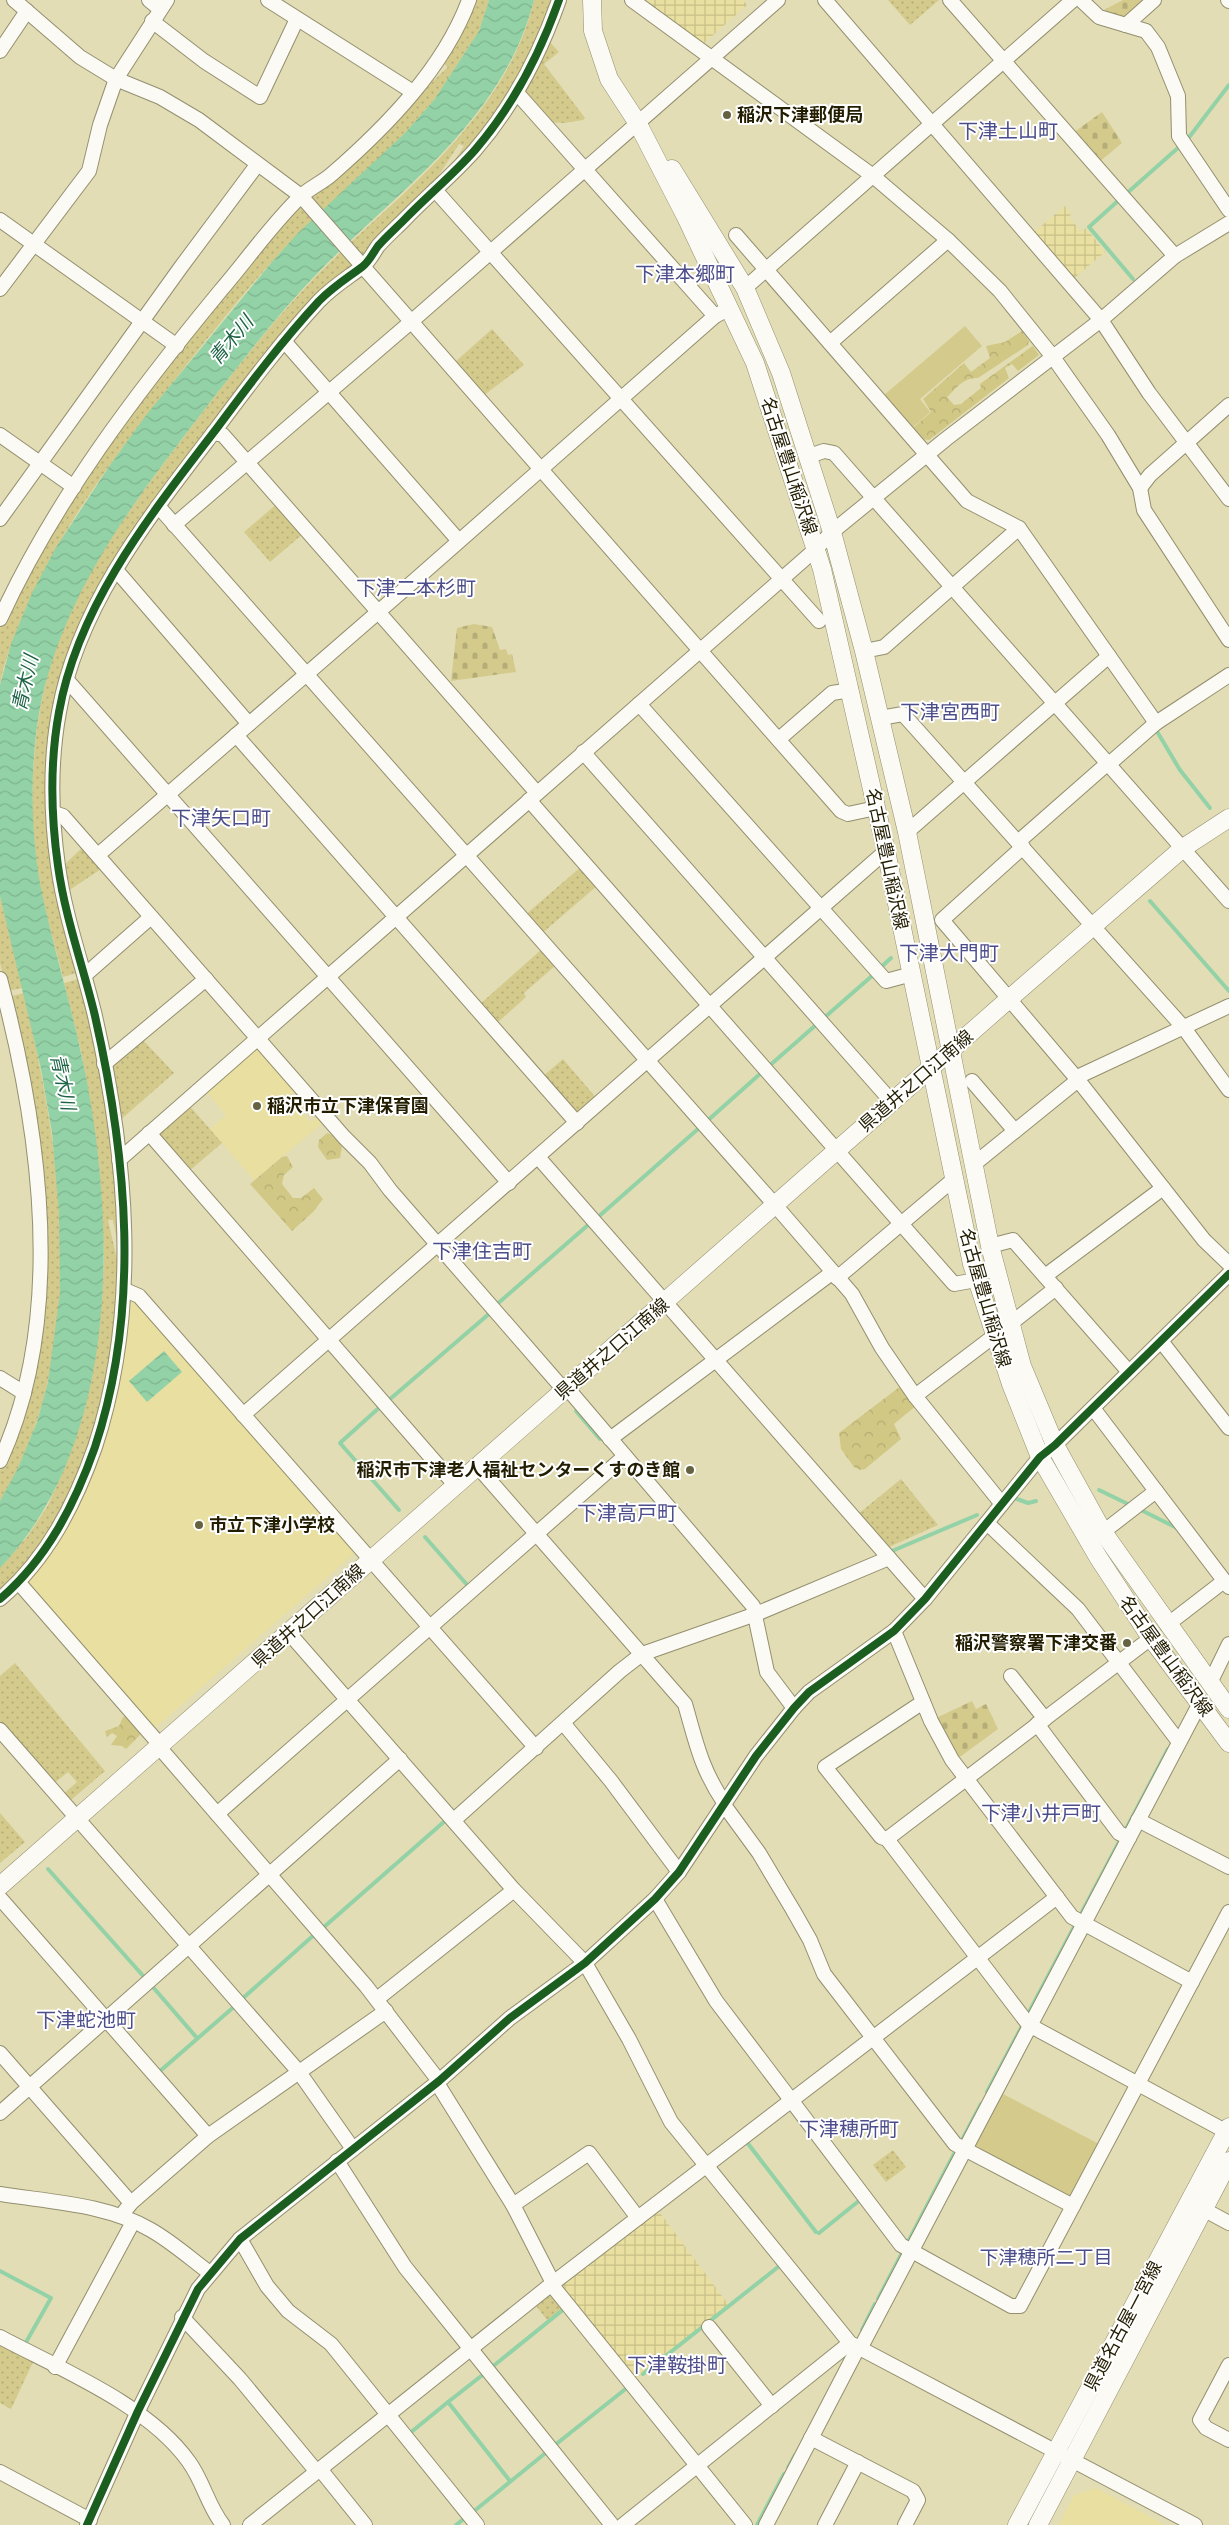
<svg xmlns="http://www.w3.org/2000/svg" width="1229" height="2525" font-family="Figtree,'Noto Sans JP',sans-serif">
<defs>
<pattern id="industrial-grid" width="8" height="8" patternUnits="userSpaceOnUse" patternTransform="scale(1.25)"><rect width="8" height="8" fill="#e8dfa0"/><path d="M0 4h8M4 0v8" fill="none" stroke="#c7bf88"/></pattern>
<pattern id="grass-dots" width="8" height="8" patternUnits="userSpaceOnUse" patternTransform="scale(1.25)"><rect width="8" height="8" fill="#d3ca8c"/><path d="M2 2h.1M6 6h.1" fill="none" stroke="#b5ad77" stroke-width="1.8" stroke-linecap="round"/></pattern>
<pattern id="forest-crowns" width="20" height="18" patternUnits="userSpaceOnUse" patternTransform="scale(1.25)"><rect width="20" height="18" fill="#d2c885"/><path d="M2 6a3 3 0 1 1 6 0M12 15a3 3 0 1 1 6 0" fill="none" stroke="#b4ab71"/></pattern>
<pattern id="cemetery-stones" width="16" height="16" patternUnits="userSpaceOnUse" patternTransform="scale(1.25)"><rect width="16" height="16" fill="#d3ca8c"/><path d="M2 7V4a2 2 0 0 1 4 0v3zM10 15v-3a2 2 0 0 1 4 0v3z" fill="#b5ad77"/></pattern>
<pattern id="water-waves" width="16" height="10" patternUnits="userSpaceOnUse" patternTransform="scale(1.25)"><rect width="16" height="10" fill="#93d2a7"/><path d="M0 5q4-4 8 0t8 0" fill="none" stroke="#7eb48e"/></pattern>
</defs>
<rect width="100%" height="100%" fill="#e2ddb5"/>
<!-- built -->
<g fill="#e8dfa0">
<path d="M 255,1046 L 260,1047 L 296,1090 L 288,1097 L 310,1122 L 318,1116 L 324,1122 L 254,1180 L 210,1129 L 226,1115 L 205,1090 Z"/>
<path d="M 137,1300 L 357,1551 L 154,1729 L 25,1579 L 128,1301 Z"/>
<path d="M 1096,2488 L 1165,2525 L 1059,2525 L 1074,2495 Z"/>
</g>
<!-- industrial -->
<g fill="url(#industrial-grid)">
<path d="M 642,0 L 743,0 L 747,5 L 702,45 Z"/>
<path d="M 1065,206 L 1071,214 L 1069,217 L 1081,232 L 1086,228 L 1105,252 L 1072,280 L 1032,234 Z"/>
<path d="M 657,2209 L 728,2304 L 634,2380 L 561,2287 L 562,2281 Z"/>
</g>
<!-- grass -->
<g fill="url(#grass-dots)">
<path d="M 473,0 L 489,0 L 479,31 L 434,100 L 405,133 L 321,213 L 309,197 L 448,67 L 444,64 L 427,83 Z"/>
<path d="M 534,0 L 554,0 L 525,71 L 472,147 L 443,178 L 464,146 L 459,144 L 430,189 L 364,260 L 350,243 C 423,176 511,102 534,0 Z"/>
<path d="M 888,0 L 939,0 L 910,25 Z"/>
<path d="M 549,41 L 559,52 L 544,64 L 585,118 L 583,120 L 564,123 L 546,122 L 525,96 L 524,87 Z"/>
<path d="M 302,204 L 315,218 C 269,261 231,309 192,358 C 127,440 59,525 20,623 C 12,643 3,664 0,685 L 0,629 L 32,561 L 79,486 L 140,402 L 245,267 L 283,226 L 288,216 Z"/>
<path d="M 343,250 L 357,266 L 288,329 L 79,630 L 49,782 L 80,972 L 63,977 C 56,950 48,923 42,896 C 24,806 31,698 69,614 C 99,548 145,488 189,430 C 237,367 285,304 343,250 Z"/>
<path d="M 492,329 L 524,365 L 483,396 L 454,363 Z"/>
<path d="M 278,503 L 305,532 L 270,562 L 244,532 Z"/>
<path d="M 84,846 L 104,867 L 68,891 L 63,866 Z"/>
<path d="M 582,866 L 598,885 L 540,935 L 524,916 Z"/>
<path d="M 0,896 L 23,988 L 7,991 L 0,963 Z"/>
<path d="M 542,949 L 556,965 L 524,993 L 526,997 L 495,1025 L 478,1006 Z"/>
<path d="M 82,978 L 111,1126 L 120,1256 L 113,1220 L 108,1220 L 121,1277 L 118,1329 L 101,1417 L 67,1505 L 17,1578 L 0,1593 L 0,1568 L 27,1537 L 47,1507 L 65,1467 L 78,1430 L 102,1300 L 104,1259 L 99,1164 L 82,1055 L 64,983 Z"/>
<path d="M 24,993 C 57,1137 85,1298 30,1440 C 21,1461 13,1482 0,1501 L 0,1471 L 18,1433 L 32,1383 L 45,1302 L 44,1208 L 8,997 Z"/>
<path d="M 141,1038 L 174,1073 L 118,1122 L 110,1069 L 112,1063 Z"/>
<path d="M 563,1059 L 598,1100 L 579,1117 L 541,1078 Z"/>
<path d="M 188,1104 L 222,1143 L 188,1172 L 157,1135 Z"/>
<path d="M 901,1479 L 938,1525 L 889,1547 L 857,1515 Z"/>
<path d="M 15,1663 L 105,1771 L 71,1800 L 66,1800 L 62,1795 L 77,1782 L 68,1772 L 53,1784 L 0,1723 L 0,1676 Z"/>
<path d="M 0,1813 L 25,1842 L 0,1863 Z"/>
<path d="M 893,2150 L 906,2167 L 886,2182 L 873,2165 Z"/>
<path d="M 553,2293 L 564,2307 L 547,2320 L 533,2302 Z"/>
<path d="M 0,2342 L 34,2360 L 11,2409 L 0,2403 Z"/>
</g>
<!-- forest -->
<g fill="url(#forest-crowns)">
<path d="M 1022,331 L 1029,341 L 1028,345 L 978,378 C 965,377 958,386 949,395 L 947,397 L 954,405 L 961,404 L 981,388 L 980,384 L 1031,347 L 1033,346 L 1039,355 L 1018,371 L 1012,364 L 1005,368 L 1009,378 L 929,440 L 921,439 L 913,428 L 931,412 L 923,399 L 964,363 L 971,372 L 990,358 L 986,346 L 1005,342 Z"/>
<path d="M 327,1133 L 336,1137 L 342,1147 L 340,1158 L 327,1160 L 318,1147 L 319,1140 Z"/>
<path d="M 287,1156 L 293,1167 L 284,1175 L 282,1184 L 293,1198 L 301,1198 L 314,1188 L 323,1199 L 313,1212 L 292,1231 L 250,1184 L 282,1157 Z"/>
<path d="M 902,1385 L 917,1405 L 894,1424 L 901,1439 L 865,1469 L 860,1470 L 854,1467 L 841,1449 L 839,1433 Z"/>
<path d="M 127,1716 L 139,1730 L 140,1735 L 126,1749 L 122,1746 L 111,1745 L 117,1736 L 112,1733 L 107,1737 L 105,1731 L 119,1726 L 123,1717 Z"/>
</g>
<!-- cemetery -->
<g fill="url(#cemetery-stones)">
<path d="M 1123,0 L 1149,0 L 1129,19 L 1098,13 Z"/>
<path d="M 1102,112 L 1122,143 L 1098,163 L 1073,133 Z"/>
<path d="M 474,624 L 492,627 L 500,650 L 506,649 L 508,655 L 512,654 L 516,672 L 451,681 L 457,628 Z"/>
<path d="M 972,1701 L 976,1709 L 986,1704 L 998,1729 L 957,1759 L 934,1719 Z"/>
</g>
<!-- park -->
<g fill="#d3ca8c">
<path d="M 965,326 L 982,346 L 920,399 L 930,412 L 911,429 L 883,396 Z"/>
<path d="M 1001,2093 L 1099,2144 L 1073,2194 L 1067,2196 L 977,2148 L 975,2143 Z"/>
</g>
<!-- water -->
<g fill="url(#water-waves)">
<path d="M 489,0 L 534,0 C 502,125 393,193 310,281 C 270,324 234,371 198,418 C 131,505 64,594 41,703 C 29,762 30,839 43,898 C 54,950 70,1001 81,1053 C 117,1216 123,1439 0,1568 L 0,1501 L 18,1468 L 37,1422 L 48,1382 L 60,1293 L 59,1212 L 52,1133 L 41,1069 L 0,896 L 0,685 L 11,644 L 32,593 L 55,549 L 110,465 L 147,414 L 271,263 L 298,233 L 405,133 L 434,100 L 479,31 Z"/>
<path d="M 164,1351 L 182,1372 L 147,1402 L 129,1381 Z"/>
</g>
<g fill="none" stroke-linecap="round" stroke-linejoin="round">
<!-- stream -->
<g stroke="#93d2a7" stroke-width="4">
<path d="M 1187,140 L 1229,85"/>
<path d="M 1126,194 L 1179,147"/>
<path d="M 1120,199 L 1089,227 L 1133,279"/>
<path d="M 1155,728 L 1180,770 L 1210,808"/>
<path d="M 1150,901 L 1229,991"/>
<path d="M 879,969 L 891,958"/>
<path d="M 825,1017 L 873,975"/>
<path d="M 768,1067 L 817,1024"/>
<path d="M 706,1122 L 761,1073"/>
<path d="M 597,1218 L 698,1129"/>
<path d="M 496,1305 L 588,1225"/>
<path d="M 389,1400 L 490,1313"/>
<path d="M 381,1406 L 340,1443 L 399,1510"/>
<path d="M 576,1411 L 600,1439"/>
<path d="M 1099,1490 L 1130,1505"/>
<path d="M 1017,1499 L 1028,1503 L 1036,1501"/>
<path d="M 1139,1509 L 1177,1528"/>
<path d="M 425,1537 L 469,1587"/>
<path d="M 892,1551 L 977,1515"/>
<path d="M 1126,1829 L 1168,1749"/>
<path d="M 48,1869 L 145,1978"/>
<path d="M 1082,1912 L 1119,1842"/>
<path d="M 324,1927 L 446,1820"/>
<path d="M 152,1986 L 197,2038"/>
<path d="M 242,1999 L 315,1934"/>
<path d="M 1029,2012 L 1074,1927"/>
<path d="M 159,2072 L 236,2005"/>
<path d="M 987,2092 L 1022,2026"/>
<path d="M 962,2140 L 981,2104"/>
<path d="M 746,2141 L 816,2232"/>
<path d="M 819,2233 L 860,2200 L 862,2202"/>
<path d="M 909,2240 L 954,2154"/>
<path d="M 0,2271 L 51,2298 L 25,2344 L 28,2345"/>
<path d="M 878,2299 L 902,2253"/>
<path d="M 862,2330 L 875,2304"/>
<path d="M 492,2367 L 564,2309"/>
<path d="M 643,2374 L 778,2267"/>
<path d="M 448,2402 L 485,2373"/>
<path d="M 410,2433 L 448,2402 L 510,2481"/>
<path d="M 555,2445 L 628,2387"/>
<path d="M 788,2468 L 795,2455"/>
<path d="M 473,2512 L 548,2451"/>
<path d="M 456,2525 L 466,2517"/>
<path d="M 757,2525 L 784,2474"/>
</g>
<!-- minor casing -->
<g stroke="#938f6f" stroke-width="16">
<g id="minor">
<path d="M 14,0 L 80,57 L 116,79 L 160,97 L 199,120 L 301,196 L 841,811 L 848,814 L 876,808"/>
<path d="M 149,0 L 160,9"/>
<path d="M 268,0 L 413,92"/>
<path d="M 632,0 L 873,176 L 948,240 L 1000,291 L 1053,357 L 1108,435 L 1140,488 L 1144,510 L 1229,640"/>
<path d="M 825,0 L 1101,320 L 1149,393 L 1229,499"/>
<path d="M 950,0 L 1175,256"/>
<path d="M 1081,0 L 1099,17 L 1146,31 L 1158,47 L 1178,96 L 1179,136 L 1229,210"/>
<path d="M 1228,0 L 1229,1"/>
<path d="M 152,21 L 204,61 L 260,97 L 297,19"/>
<path d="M 1126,25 L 1154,0"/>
<path d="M 0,51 L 27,11"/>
<path d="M 517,93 L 715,316"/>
<path d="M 435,190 L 819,621"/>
<path d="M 0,220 L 177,346"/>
<path d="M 736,235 L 967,501 L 1019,528 L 1156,723"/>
<path d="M 745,288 L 1073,0"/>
<path d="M 0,289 L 89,171 L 100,125 L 116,79 L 167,0"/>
<path d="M 284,341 L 459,541"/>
<path d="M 830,343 L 948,240"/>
<path d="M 213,433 L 223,435 L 537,793"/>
<path d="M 0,435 L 74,487"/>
<path d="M 809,456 L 824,451 L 834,453 L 1229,901"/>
<path d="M 1140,488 L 1150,475 L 1229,405"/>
<path d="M 158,506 L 775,1205 L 852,1294 L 882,1348 L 915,1396 L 1002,1504"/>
<path d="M 0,519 L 181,267 L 257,165"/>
<path d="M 174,525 L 412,321 L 778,0"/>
<path d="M 116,570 L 249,724"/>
<path d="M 0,619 C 55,499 137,392 221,290 C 247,260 271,225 300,197 C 309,188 322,183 332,174 C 386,127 444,68 469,0"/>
<path d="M 864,651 L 884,647 L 1019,528"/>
<path d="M 67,680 L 509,1183"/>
<path d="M 639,704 L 886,981 L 912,974"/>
<path d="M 880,718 L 903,714 L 1184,1028 L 1229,1090"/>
<path d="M 236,735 L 577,1123"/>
<path d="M 779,739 L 832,693 L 851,690"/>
<path d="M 583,752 L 892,1102"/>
<path d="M 1109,764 L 1156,723 L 1229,675"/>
<path d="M 529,800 L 954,1284 L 976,1280"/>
<path d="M 54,813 L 63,816 L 344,1137 L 370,1163 L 390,1190 L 565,1391"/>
<path d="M 907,832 L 1109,656"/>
<path d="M 1018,842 L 1108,763"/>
<path d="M 1023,847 L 942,920 L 1078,1080 L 1204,1240 L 1229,1264"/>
<path d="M 98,855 L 415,580 L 715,316 L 730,308"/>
<path d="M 85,975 L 151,917"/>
<path d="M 0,979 C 40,1129 67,1315 0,1461"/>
<path d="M 104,1064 L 206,979"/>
<path d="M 1075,1078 L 1229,1006"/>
<path d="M 972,1081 L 1015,1131"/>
<path d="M 149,1133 L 456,1486"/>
<path d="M 538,1157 L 925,1599"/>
<path d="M 119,1160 L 816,549 L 832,532 L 946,439 L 1101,320 L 1175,256 L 1229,223"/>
<path d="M 973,1165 L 1078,1080"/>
<path d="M 990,1246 L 1013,1240 L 1129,1372"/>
<path d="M 1045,1276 L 1163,1188"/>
<path d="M 837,1278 L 954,1179"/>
<path d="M 125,1290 L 139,1296 L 536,1748"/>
<path d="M 1010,1324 L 1056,1288"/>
<path d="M 1161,1341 L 1229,1428"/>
<path d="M 0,1378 L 24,1393"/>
<path d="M 568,1389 L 753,1606 L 767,1672 L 794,1708"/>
<path d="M 915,1396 L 994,1336"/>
<path d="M 1093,1408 L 1229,1587"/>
<path d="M 243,1415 L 886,851"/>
<path d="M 610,1439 L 833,1272"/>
<path d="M 478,1467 L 685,1704 C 696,1742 701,1769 725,1804"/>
<path d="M 987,1523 L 1078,1609 L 1179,1742"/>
<path d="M 1103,1532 L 1156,1491"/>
<path d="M 19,1583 L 161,1746"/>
<path d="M 0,1599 C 47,1559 75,1504 95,1447 C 141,1308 127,1157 95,1016 C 83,966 65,917 58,866 C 51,816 50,761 59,712 C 78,604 152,513 217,428 C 249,385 282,341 319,301 C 334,286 346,279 362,267 C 369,262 373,253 378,246 C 386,237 395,229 404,220 C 427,196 453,175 475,150 C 512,107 540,54 559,0"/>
<path d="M 1167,1625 L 1224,1581"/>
<path d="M 894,1631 L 931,1721 L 952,1760 L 1072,1917 L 1192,1982"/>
<path d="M 289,1633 L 514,1890 L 585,1963 L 629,2039 L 671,2122 L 850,2343 L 1195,2525"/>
<path d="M 1011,1676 L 1045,1719"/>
<path d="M 1210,1683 L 1229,1644"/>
<path d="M 923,1702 L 825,1767 L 881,1837 L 887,1839 L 1151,1638"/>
<path d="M 564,1724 L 611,1781 L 679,1872"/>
<path d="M 1037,1724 L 1119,1833 L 1129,1838"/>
<path d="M 0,1730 L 299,2072 L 353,2149"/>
<path d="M 159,1747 L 366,1986 L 439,2081"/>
<path d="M 724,1805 L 759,1853 L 793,1910 L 810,1940 L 824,1974 L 955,2144 L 1073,2206"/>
<path d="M 217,1814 L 625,1456"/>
<path d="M 454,1820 L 620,1671 L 642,1654 L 756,1614 L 889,1558"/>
<path d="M 1138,1820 L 1229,1867"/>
<path d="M 887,1839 L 1029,2025 L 1227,2132"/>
<path d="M 0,1898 L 208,2136 L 131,2203 L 121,2216"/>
<path d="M 655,1899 L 716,2001 L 901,2245 L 1011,2306 L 1020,2306 L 1229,1912"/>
<path d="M 377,1999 L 514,1890"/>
<path d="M 0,2053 L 131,2203"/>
<path d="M 437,2083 L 513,2205 L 553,2283"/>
<path d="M 0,2113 L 400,1759"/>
<path d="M 208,2136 L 386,2011"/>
<path d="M 337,2161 L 405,2267 L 612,2525"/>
<path d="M 0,2194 C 50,2202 107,2204 151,2230 C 172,2242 191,2259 210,2273"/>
<path d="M 513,2205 L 589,2153 L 638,2218"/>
<path d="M 1203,2209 L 1229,2223"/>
<path d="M 240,2239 L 267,2286 L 288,2311 L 331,2344 L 477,2525"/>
<path d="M 551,2284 L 745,2525"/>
<path d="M 182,2317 L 240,2379 L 317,2472"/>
<path d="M 709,2327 L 772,2406"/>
<path d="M 0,2337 C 60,2369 149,2405 189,2462 C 203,2481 208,2506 223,2525"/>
<path d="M 861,2347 L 1200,1703"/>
<path d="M 1229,2365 L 1200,2420 L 1206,2428 L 1229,2440"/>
<path d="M 55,2367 L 133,2222"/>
<path d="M 811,2438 L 913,2491 L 918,2500 L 905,2525"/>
<path d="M 320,2469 L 365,2525"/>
<path d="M 0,2472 L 90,2520"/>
<path d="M 87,2525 L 138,2411 L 198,2289 L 240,2239 L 439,2081 L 510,2018 L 585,1963 L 655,1899 L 679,1872 L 756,1756 L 794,1708 L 809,1692 L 894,1631 L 925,1599 L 1040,1457 L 1055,1445 L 1229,1274"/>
<path d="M 250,2525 L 553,2283 L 1057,1897"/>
<path d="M 623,2525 L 850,2343"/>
<path d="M 766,2525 L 859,2346"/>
<path d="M 825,2525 L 858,2462"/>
</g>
</g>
<!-- major casing -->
<g stroke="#938f6f" stroke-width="19">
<g id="major">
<path d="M 592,0 L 593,31 L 609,79 L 637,122 L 685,215 L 755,363 L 822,569 L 886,851 L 972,1264 L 1011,1384 L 1040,1457 L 1098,1557 L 1151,1638 L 1229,1743"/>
<path d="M 672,169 L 745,288 L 781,373 L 832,532 L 864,651 L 907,832 L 990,1246 L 1022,1366 L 1055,1445 L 1103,1532 L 1229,1709"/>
<path d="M 0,1886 L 1009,999 L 1183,848 L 1229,818"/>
<path d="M 1017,2525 L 1229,2127"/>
<path d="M 1038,2525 L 1229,2161"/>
</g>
</g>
<!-- minor -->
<use href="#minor" stroke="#fbfaf4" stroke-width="14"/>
<!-- major -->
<use href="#major" stroke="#fbfaf4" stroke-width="18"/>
<!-- cycleway casing -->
<g stroke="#fff" stroke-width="11">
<g id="cycleway">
<path d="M 0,1599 C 47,1559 75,1504 95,1447 C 141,1308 127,1157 95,1016 C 83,966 65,917 58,866 C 51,816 50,761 59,712 C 78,604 152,513 217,428 C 249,385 282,341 319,301 C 334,286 346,279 362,267 C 369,262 373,253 378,246 C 386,237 395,229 404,220 C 427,196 453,175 475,150 C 512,107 540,54 559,0"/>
<path d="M 87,2525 L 138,2411 L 198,2289 L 240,2239 L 439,2081 L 510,2018 L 585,1963 L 655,1899 L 679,1872 L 756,1756 L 794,1708 L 809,1692 L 894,1631 L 925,1599 L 1040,1457 L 1055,1445 L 1229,1274"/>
</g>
</g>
<!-- cycleway -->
<use href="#cycleway" stroke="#1b5e20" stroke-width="8"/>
</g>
<!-- markers -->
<g fill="#666141" stroke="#fff" stroke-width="2">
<circle cx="727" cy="115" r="5"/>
<circle cx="257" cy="1106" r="5"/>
<circle cx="690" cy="1470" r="5"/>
<circle cx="199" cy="1525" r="5"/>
<circle cx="1127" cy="1643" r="5"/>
</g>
<g text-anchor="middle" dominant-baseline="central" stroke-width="4" stroke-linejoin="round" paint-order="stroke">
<!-- poi labels -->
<g font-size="18" font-weight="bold" fill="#231e02" stroke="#fff" text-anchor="start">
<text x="737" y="115">稲沢下津郵便局</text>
<text x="267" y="1106">稲沢市立下津保育園</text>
<text x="680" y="1470" text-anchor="end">稲沢市下津老人福祉センターくすのき館</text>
<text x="209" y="1525">市立下津小学校</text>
<text x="1117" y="1643" text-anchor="end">稲沢警察署下津交番</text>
</g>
<!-- street labels -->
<g font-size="18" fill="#231e02" stroke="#fff">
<text transform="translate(789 466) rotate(72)">名古屋豊山稲沢線</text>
<text transform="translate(887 859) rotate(78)">名古屋豊山稲沢線</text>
<text transform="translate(916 1081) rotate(-41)">県道井之口江南線</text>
<text transform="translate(985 1298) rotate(74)">名古屋豊山稲沢線</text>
<text transform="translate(612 1349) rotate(-41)">県道井之口江南線</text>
<text transform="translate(308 1616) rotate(-42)">県道井之口江南線</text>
<text transform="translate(1166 1656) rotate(54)">名古屋豊山稲沢線</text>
<text transform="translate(1123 2326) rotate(-62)">県道名古屋一宮線</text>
</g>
<!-- water labels -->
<g font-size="19" font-style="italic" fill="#1d6345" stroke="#fff">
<text transform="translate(231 340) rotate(-50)">青木川</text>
<text transform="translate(25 683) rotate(-77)">青木川</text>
<text transform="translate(63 1082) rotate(78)">青木川</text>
</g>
<!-- neighbourhood labels -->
<g font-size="19" fill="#4c4d8b" stroke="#fff">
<text x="1046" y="2257">下津穂所二丁目</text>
</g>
<!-- quarter labels -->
<g font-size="20" fill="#4c4d8b" stroke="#fff">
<text x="1008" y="131">下津土山町</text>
<text x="685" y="274">下津本郷町</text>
<text x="416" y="588">下津二本杉町</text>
<text x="950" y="712">下津宮西町</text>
<text x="221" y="818">下津矢口町</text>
<text x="949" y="953">下津大門町</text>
<text x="482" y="1251">下津住吉町</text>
<text x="627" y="1513">下津高戸町</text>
<text x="1041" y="1813">下津小井戸町</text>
<text x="86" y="2020">下津蛇池町</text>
<text x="849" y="2129">下津穂所町</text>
<text x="677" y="2365">下津鞍掛町</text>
</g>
</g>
</svg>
